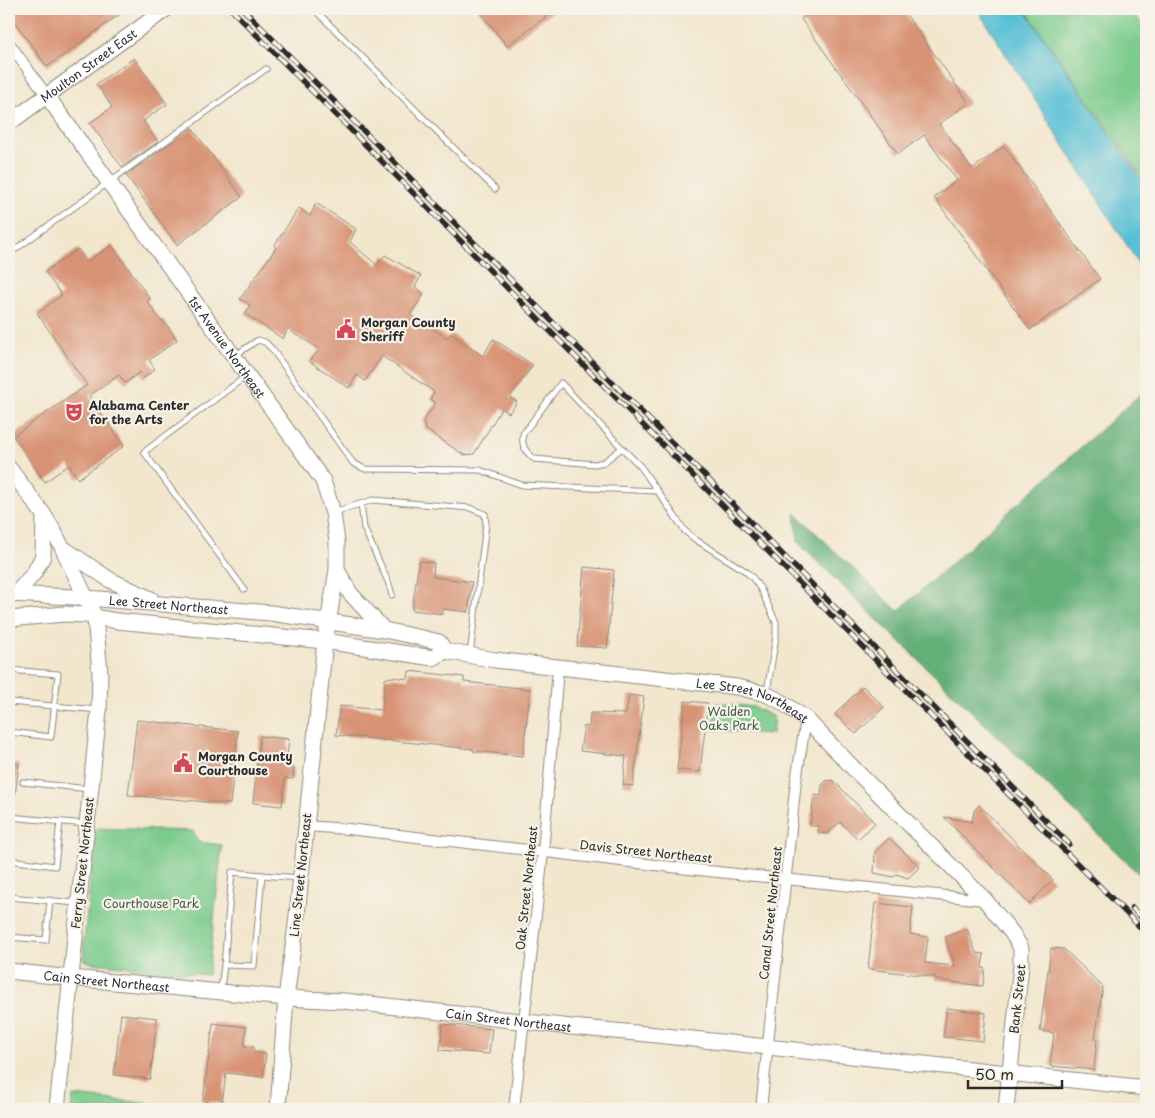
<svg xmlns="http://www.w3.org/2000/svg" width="1155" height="1118" font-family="'Playpen Sans',sans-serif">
<rect width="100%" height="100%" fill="#f7f3e8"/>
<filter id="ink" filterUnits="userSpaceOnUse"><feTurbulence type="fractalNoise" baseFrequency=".02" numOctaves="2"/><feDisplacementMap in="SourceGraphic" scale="10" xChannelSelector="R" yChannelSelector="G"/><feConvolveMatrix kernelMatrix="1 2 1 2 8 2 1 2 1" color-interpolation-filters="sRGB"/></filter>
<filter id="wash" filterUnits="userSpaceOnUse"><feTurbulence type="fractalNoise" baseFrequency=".0096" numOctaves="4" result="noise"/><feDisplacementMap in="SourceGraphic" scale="20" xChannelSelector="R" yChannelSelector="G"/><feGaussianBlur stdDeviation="1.12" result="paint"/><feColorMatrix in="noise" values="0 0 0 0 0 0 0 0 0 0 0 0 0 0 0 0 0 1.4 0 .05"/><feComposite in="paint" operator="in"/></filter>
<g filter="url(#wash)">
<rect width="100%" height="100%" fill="#f2e6cd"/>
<!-- green -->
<g fill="#7acb8c" stroke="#527b5c">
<path d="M 1025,9 L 1131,9 L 1146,30 L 1146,183 Z"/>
<path d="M 717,703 L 754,707 L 774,717 L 772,734 L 713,730 Z"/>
<path d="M 96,828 L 193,831 L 198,842 L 222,845 L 208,975 L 92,963 L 84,960 L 83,951 Z"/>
<path d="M 73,1096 L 206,1109 L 71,1109 Z"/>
</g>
<!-- forest -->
<path fill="#63af78" stroke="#476d52" d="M 1146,389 L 1146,881 L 798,543 L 795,513 L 898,611 Z"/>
<!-- water -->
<path fill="#57bfd4" stroke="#417580" d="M 977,9 L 1024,9 L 1146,186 L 1146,275 Z"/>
<g id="blocks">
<!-- building -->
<g fill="#d89375">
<path d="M 9,9 L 127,9 L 47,67 L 9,14 Z"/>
<path d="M 478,9 L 556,9 L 507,46 Z"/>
<path d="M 816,9 L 902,9 L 969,103 L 939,124 L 972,169 L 1004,146 L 1100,279 L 1030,330 L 934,197 L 957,180 L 924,135 L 898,154 L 801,19 Z"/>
<path d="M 134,58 L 167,104 L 143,121 L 158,142 L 122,167 L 90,123 L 112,107 L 96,84 Z"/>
<path d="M 192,128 L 242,197 L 177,245 L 126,175 Z"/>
<path d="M 316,203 L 356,229 L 350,242 L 377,265 L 385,255 L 421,276 L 415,287 L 424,294 L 410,315 L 447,338 L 451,334 L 483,356 L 493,339 L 533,365 L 510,397 L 517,402 L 509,413 L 502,408 L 474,454 L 464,455 L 425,429 L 423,421 L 436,403 L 430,399 L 434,392 L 382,356 L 365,381 L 357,375 L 349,388 L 309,361 L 320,350 L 298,335 L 297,336 L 288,328 L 283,339 L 245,314 L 250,305 L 240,299 L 276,248 L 274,246 L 299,208 L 310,216 Z"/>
<path d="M 112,245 L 150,299 L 147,301 L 161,321 L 163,320 L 177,340 L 149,360 L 155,369 L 144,378 L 140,372 L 125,383 L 119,375 L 89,396 L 124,446 L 78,479 L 69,465 L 45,482 L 13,436 L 87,385 L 37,313 L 62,295 L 45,272 L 78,249 L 87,262 Z"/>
<path d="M 419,561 L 434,563 L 433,577 L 472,582 L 468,612 L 443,609 L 443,614 L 412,610 Z"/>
<path d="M 584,567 L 614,570 L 607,648 L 577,646 Z"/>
<path d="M 409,671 L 464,677 L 464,682 L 530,689 L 523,756 L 473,751 L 473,749 L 336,735 L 340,706 L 382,710 L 385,679 L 391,677 L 408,679 Z"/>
<path d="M 863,686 L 884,707 L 856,734 L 835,714 Z"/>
<path d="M 629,695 L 644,697 L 633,786 L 623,785 L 626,756 L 580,751 L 584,726 L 589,727 L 590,713 L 626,714 Z"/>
<path d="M 685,701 L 708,703 L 700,772 L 677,770 Z"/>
<path d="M 137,720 L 238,731 L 230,804 L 128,795 Z"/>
<path d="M 260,736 L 289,739 L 286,766 L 294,768 L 293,779 L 285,778 L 282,806 L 253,803 Z"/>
<path d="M 9,763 L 19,764 L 15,795 L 9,794 Z"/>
<path d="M 833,780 L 875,823 L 858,839 L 840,822 L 827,834 L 818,833 L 818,826 L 810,826 L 814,795 L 821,796 L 822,785 L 826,781 Z"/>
<path d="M 979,805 L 1053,880 L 1029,904 L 944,817 L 972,822 L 974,811 Z"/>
<path d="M 889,838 L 920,867 L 908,878 L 896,874 L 894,877 L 874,873 L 875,852 Z"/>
<path d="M 875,903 L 913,907 L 910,934 L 928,937 L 925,963 L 955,966 L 945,937 L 967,929 L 976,953 L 984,954 L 982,968 L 985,969 L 983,986 L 936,980 L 936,977 L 868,969 Z"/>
<path d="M 1051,948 L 1064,949 L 1103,987 L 1095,1039 L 1097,1039 L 1094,1070 L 1050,1066 L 1054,1033 L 1040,1031 Z"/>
<path d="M 947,1008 L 986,1013 L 983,1041 L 943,1037 Z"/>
<path d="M 121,1014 L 157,1018 L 150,1079 L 114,1075 Z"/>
<path d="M 213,1023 L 246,1027 L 244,1046 L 254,1047 L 253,1052 L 266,1054 L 263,1077 L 226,1073 L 222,1104 L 203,1101 Z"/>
<path d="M 443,1024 L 492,1029 L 489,1054 L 440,1050 Z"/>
</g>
</g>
</g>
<g filter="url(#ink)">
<use href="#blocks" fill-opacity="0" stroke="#8e887c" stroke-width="1"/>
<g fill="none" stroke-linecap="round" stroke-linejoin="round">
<!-- lane casing -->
<g stroke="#8e887c" stroke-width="7">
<g id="lane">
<path d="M 314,9 L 495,189"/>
<path d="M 9,254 L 266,69"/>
<path d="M 234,356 L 258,340 L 265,342 L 272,349 L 353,463 L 365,469 L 480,470 L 522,485 L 658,491"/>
<path d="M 622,448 L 561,383 L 523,434 C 521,445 525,451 534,459 L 595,464 L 604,462 L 622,448 L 641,467 L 685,531 L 696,540 L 744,570 L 752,577 L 760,588 L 776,622 L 776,636 L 767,692"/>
<path d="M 361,504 L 364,528 L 389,584 L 392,595"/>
<path d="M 334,512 L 373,500 L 470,508 L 485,514 L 486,524 L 470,655"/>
<path d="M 244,589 L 144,452 L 245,377"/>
<path d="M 9,670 L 58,674 L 51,737 L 9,732"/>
<path d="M 9,702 L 98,710"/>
<path d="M 23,782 L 89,789"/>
<path d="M 9,817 L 86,824"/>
<path d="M 9,860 L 55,866 L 60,822"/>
<path d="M 262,875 L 299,878"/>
<path d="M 9,897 L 76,903"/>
<path d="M 9,937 L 46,940 L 50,900"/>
<path d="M 221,989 L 224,965 L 254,966 L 262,875 L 232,872 L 224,965"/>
</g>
</g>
<!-- street casing -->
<g stroke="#8e887c" stroke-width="12">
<g id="street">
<path d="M 1145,9 L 1146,11"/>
<path d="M 9,43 L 47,96"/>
<path d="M 305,826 L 348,829 L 689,869 L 985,900"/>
<path d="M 514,1109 L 543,853 L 558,668"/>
<path d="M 761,1109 L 796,781 L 806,719"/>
</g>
</g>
<!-- secondary casing -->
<g stroke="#8e887c" stroke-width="17">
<g id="secondary">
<path id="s1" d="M 47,96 L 314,468 L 323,481 L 333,513 L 337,542 L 337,570 L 325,641 L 296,925 L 286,998 L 278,1109"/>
<path id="s2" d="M 9,123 L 166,9"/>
<path d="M 9,468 L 44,515 L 53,530 L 62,547 L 95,617 L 100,673 L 99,711 L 57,1109"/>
<path d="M 63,548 L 110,580 L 151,599"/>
<path d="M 337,570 L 350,593 L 384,630"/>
<path id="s3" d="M 9,594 L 75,597 L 271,613 L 384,630 L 422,638 L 439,642 L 445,651"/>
<path d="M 16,594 L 34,573 L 43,556 L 44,517"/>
<path id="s4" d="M 9,619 L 65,614 L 85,615 L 117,621 L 325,641 L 433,658 L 445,651 L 495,660 L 737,687 L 766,694 L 780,701 L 806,719 L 857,772 L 985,900 L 1012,933 L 1021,948 L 1021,965 L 1006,1109"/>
<path id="s5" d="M 9,971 L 71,978 L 286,998 L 344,1001 L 571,1027 L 647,1034 L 1146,1088"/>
</g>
</g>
<!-- lane -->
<use href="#lane" stroke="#fff" stroke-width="5"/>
<!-- street -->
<use href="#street" stroke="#fff" stroke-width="10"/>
<!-- secondary -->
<use href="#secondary" stroke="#fff" stroke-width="15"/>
<!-- rail casing -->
<g stroke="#2b2b2b" stroke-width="5.5">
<g id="rail">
<path d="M 231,9 L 1146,933"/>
<path d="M 243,9 L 1069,844"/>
<path d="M 1132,908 L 1146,922"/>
</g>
</g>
<!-- rail -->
<use href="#rail" stroke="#f7f3e8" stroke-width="4" stroke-dasharray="11" stroke-linecap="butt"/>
</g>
</g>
<!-- icons -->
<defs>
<g id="civic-bare" transform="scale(1.5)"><path d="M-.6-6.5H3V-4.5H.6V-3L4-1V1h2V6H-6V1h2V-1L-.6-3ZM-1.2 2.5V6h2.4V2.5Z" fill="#d1495b" stroke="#f7f3e8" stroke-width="2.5" paint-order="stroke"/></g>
<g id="theatre-bare" transform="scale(1.5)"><path d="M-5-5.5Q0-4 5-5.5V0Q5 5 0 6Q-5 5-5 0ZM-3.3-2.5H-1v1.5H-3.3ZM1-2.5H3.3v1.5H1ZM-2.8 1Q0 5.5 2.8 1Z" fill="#d1495b" stroke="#f7f3e8" stroke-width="2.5" paint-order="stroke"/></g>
</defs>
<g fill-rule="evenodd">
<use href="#civic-bare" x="346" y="329"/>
<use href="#theatre-bare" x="74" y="412"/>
<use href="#civic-bare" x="183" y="763"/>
</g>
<g text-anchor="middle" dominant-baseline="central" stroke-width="4.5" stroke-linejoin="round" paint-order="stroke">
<!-- street labels -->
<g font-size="12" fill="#2b2b2b" stroke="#f7f3e8">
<text stroke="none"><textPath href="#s2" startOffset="98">Moulton Street East</textPath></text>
<text stroke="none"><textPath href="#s1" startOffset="309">1st Avenue Northeast</textPath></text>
<text stroke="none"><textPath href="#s3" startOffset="160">Lee Street Northeast</textPath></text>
<text stroke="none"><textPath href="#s4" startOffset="754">Lee Street Northeast</textPath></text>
<text transform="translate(646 851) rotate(6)">Davis Street Northeast</text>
<text transform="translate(82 863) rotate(-84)">Ferry Street Northeast</text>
<text transform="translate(300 875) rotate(-84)">Line Street Northeast</text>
<text transform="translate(526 888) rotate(-84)">Oak Street Northeast</text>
<text transform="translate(770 913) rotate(-84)">Canal Street Northeast</text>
<text stroke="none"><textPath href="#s5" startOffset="98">Cain Street Northeast</textPath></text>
<text transform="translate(1017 999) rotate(-84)">Bank Street</text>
<text stroke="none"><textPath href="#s5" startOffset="502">Cain Street Northeast</textPath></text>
</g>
<!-- poi labels -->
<g font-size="12" font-weight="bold" fill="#2b2b2b" stroke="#f7f3e8" text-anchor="start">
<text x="361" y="322">Morgan County<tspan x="361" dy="14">Sheriff</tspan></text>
<text x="89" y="405">Alabama Center<tspan x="89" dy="14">for the Arts</tspan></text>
<text x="198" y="756">Morgan County<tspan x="198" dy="14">Courthouse</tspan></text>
</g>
<!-- park labels -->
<g font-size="12" fill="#435b48" stroke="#f7f3e8">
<text x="729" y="711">Walden<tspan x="729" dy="14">Oaks Park</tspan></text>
<text x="151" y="903">Courthouse Park</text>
</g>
</g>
<!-- margin -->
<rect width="1155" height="1118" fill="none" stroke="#f7f3e8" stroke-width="30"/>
<!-- scale -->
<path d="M968 1080v8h94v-8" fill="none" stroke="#2b2b2b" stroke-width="2.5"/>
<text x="975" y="1080" font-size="15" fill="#2b2b2b" stroke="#f7f3e8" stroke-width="4" paint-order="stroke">50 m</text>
</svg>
